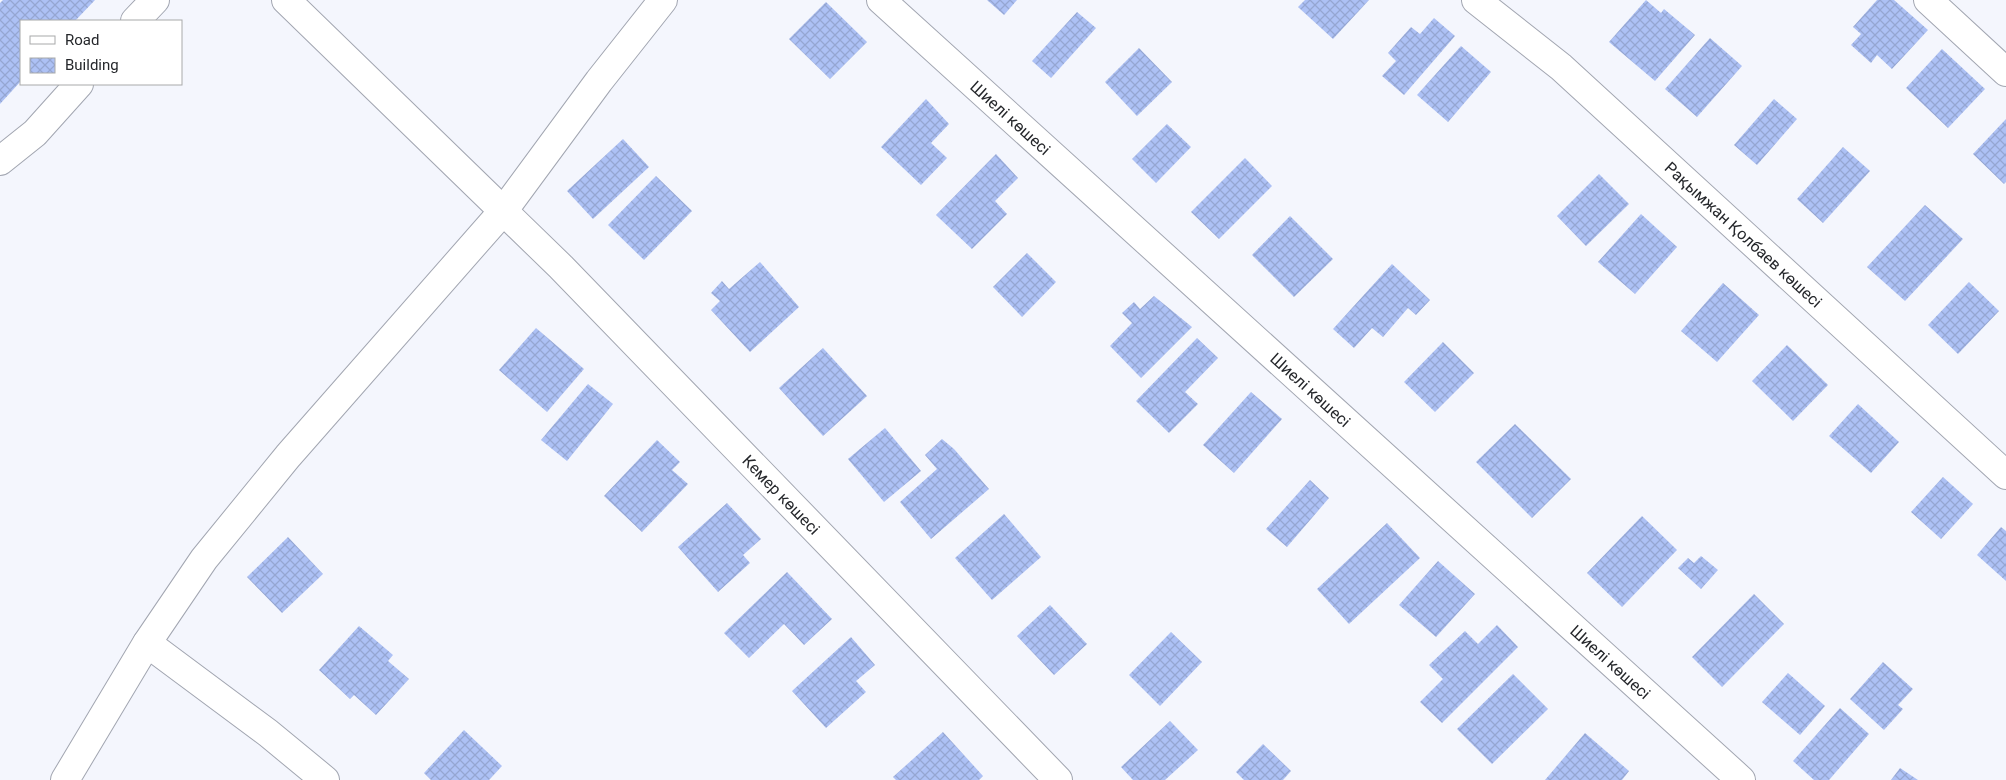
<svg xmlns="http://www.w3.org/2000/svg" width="2006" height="780" font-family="Roboto,sans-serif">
<defs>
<pattern id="building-cross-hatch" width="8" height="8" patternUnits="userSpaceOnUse" patternTransform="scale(1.25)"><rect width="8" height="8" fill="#adc1f5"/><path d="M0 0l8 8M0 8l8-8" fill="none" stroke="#95a6d2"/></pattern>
</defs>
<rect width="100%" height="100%" fill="#f4f6fd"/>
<!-- building -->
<g fill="url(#building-cross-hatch)">
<path d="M 3,0 L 95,0 L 75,21 L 21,21 L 21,81 L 0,104 L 0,3 Z"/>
<path d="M 987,0 L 1017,0 L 1004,15 Z"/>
<path d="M 1305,0 L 1369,0 L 1333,39 L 1298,7 Z"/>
<path d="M 1646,0 L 1661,13 L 1664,9 L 1695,35 L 1655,81 L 1609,42 Z"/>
<path d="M 1877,0 L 1894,0 L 1928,30 L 1892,69 L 1877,55 L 1871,63 L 1851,45 L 1861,34 L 1853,27 Z"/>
<path d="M 826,2 L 867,42 L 830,79 L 789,39 Z"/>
<path d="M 1077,12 L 1096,28 L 1051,78 L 1032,61 Z"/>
<path d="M 1434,18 L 1455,36 L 1404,95 L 1382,76 L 1396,61 L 1388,53 L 1411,27 L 1420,34 Z"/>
<path d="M 1710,38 L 1742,66 L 1697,117 L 1665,89 Z"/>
<path d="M 1461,46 L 1491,72 L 1448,122 L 1417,95 Z"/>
<path d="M 1139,48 L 1172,82 L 1137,116 L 1105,82 Z"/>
<path d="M 1942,49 L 1985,89 L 1948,128 L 1906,88 Z"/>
<path d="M 926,99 L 949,124 L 931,143 L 947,158 L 921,185 L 881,147 Z"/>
<path d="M 1774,99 L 1797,119 L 1757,165 L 1734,145 Z"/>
<path d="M 2006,119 L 2006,182 L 2004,184 L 1973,154 Z"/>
<path d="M 1167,124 L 1191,147 L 1156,183 L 1132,159 Z"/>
<path d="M 623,139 L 649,167 L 593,219 L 567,191 Z"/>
<path d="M 1843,147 L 1870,171 L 1823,223 L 1797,199 Z"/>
<path d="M 996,154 L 1018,178 L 995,201 L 1007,214 L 972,249 L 936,215 Z"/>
<path d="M 1245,158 L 1272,186 L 1219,239 L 1191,212 Z"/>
<path d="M 1599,174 L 1629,204 L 1586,246 L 1557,216 Z"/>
<path d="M 656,176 L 692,211 L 644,260 L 608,225 Z"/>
<path d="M 1925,205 L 1963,239 L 1905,301 L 1867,267 Z"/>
<path d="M 1641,214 L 1677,247 L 1635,294 L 1598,262 Z"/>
<path d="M 1290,216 L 1333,259 L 1294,297 L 1252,255 Z"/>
<path d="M 1027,253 L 1056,282 L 1022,317 L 993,287 Z"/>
<path d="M 760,262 L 799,307 L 750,352 L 711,310 L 720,301 L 711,293 L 722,281 L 729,289 Z"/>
<path d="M 1392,264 L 1430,300 L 1416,315 L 1408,308 L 1383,337 L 1372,328 L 1354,348 L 1333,329 Z"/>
<path d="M 1969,282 L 1999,311 L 1958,354 L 1928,325 Z"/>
<path d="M 1723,283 L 1759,315 L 1717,362 L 1681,331 Z"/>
<path d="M 1154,296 L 1192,327 L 1141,378 L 1110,346 L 1132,323 L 1122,313 L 1134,302 L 1140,309 Z"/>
<path d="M 536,328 L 584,369 L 547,412 L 499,370 Z"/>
<path d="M 1197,338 L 1218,358 L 1185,392 L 1198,404 L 1169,433 L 1136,401 Z"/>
<path d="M 1443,342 L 1474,373 L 1435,412 L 1404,382 Z"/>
<path d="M 1787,345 L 1828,385 L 1793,421 L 1752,381 Z"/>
<path d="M 823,348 L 867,396 L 823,436 L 779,388 Z"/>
<path d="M 588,384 L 613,404 L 567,461 L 541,440 Z"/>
<path d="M 1251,392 L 1282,419 L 1234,473 L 1203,445 Z"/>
<path d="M 1858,404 L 1899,442 L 1871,473 L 1829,436 Z"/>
<path d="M 1515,424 L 1571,479 L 1532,518 L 1476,462 Z"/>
<path d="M 885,428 L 921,471 L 884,502 L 848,459 Z"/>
<path d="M 942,439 L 954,449 L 989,489 L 931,539 L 900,502 L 937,469 L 925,455 Z"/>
<path d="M 657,440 L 680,462 L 672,470 L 688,484 L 642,532 L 604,496 Z"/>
<path d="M 1943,477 L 1973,504 L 1941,539 L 1911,512 Z"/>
<path d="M 1310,480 L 1329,498 L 1287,547 L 1266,529 Z"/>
<path d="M 727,503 L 761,539 L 743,555 L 750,563 L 718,592 L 678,547 Z"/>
<path d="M 1004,514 L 1041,557 L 992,600 L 955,558 Z"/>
<path d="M 1642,516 L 1677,550 L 1622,607 L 1587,573 Z"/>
<path d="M 1387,523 L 1420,558 L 1349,624 L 1317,589 Z"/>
<path d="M 2001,527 L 2006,531 L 2006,581 L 1977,555 Z"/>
<path d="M 288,537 L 323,574 L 282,613 L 247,577 Z"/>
<path d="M 1701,556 L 1718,570 L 1701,589 L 1678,568 L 1688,558 L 1694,563 Z"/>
<path d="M 1438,561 L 1475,594 L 1436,637 L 1399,605 Z"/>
<path d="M 787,572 L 832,619 L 804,645 L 784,624 L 749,658 L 724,633 Z"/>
<path d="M 1754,594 L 1784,624 L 1722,687 L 1692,657 Z"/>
<path d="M 1050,605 L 1087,644 L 1054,675 L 1017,636 Z"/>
<path d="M 1497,625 L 1518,647 L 1442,723 L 1420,702 L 1443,679 L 1429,665 L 1465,631 L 1478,644 Z"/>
<path d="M 359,626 L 393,655 L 388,661 L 409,679 L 376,715 L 354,695 L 350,699 L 319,670 Z"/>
<path d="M 1171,632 L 1202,662 L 1160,706 L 1129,675 Z"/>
<path d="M 851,637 L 875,665 L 856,681 L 866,692 L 826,728 L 792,691 Z"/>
<path d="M 1883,662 L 1913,689 L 1898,705 L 1903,709 L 1884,730 L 1850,699 Z"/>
<path d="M 1788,673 L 1825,706 L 1800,735 L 1762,702 Z"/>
<path d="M 1513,674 L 1548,709 L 1492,764 L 1457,729 Z"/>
<path d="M 1840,708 L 1869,734 L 1829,780 L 1814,780 L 1793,761 Z"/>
<path d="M 1170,721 L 1198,750 L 1165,780 L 1133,780 L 1121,767 Z"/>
<path d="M 464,730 L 502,766 L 489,780 L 431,780 L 424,773 Z"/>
<path d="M 943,732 L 983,776 L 979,780 L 896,780 L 893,777 Z"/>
<path d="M 1585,733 L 1629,771 L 1622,780 L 1545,780 Z"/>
<path d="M 1263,744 L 1291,771 L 1283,780 L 1244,780 L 1236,772 Z"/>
<path d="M 1900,768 L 1918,780 L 1891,780 Z"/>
</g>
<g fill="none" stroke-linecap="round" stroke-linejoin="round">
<!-- minor casing -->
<g stroke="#a2a6b1" stroke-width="30">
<g id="minor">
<path id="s1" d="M 286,0 L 561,267 L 1058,780"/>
<path id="s2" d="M 881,0 L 1741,780"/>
<path id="s3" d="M 1476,0 L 1561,67 L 2006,475"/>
<path d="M 1928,0 L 2006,72"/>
<path d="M 135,21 L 155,0"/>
<path d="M 0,161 L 35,133 L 79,84"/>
<path d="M 65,780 L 147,643"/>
<path d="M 325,780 L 268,733 L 147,643 L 204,559 L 288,456 L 504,210 L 599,81 L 663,0"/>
</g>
</g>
<!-- minor -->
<use href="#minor" stroke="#fff" stroke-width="28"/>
</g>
<g text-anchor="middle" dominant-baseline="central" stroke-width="4.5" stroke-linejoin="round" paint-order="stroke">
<!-- street labels -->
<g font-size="16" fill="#25272b" stroke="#fff">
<text stroke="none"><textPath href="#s2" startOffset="175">Шиелі көшесі</textPath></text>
<text stroke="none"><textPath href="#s3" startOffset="356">Рақымжан Қолбаев көшесі</textPath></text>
<text stroke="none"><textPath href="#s2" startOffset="580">Шиелі көшесі</textPath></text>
<text stroke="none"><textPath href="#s1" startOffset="700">Кемер көшесі</textPath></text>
<text stroke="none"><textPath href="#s2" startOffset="985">Шиелі көшесі</textPath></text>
</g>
</g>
<!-- legend -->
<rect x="20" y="20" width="162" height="65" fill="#ffffff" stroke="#a8a9aa"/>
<rect x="30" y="36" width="25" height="8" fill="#ffffff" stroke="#a8a9aa"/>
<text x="65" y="45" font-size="15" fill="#25272b">Road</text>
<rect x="30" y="58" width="25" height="15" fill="url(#building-cross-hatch)" stroke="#a8a9aa"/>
<text x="65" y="70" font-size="15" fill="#25272b">Building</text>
</svg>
